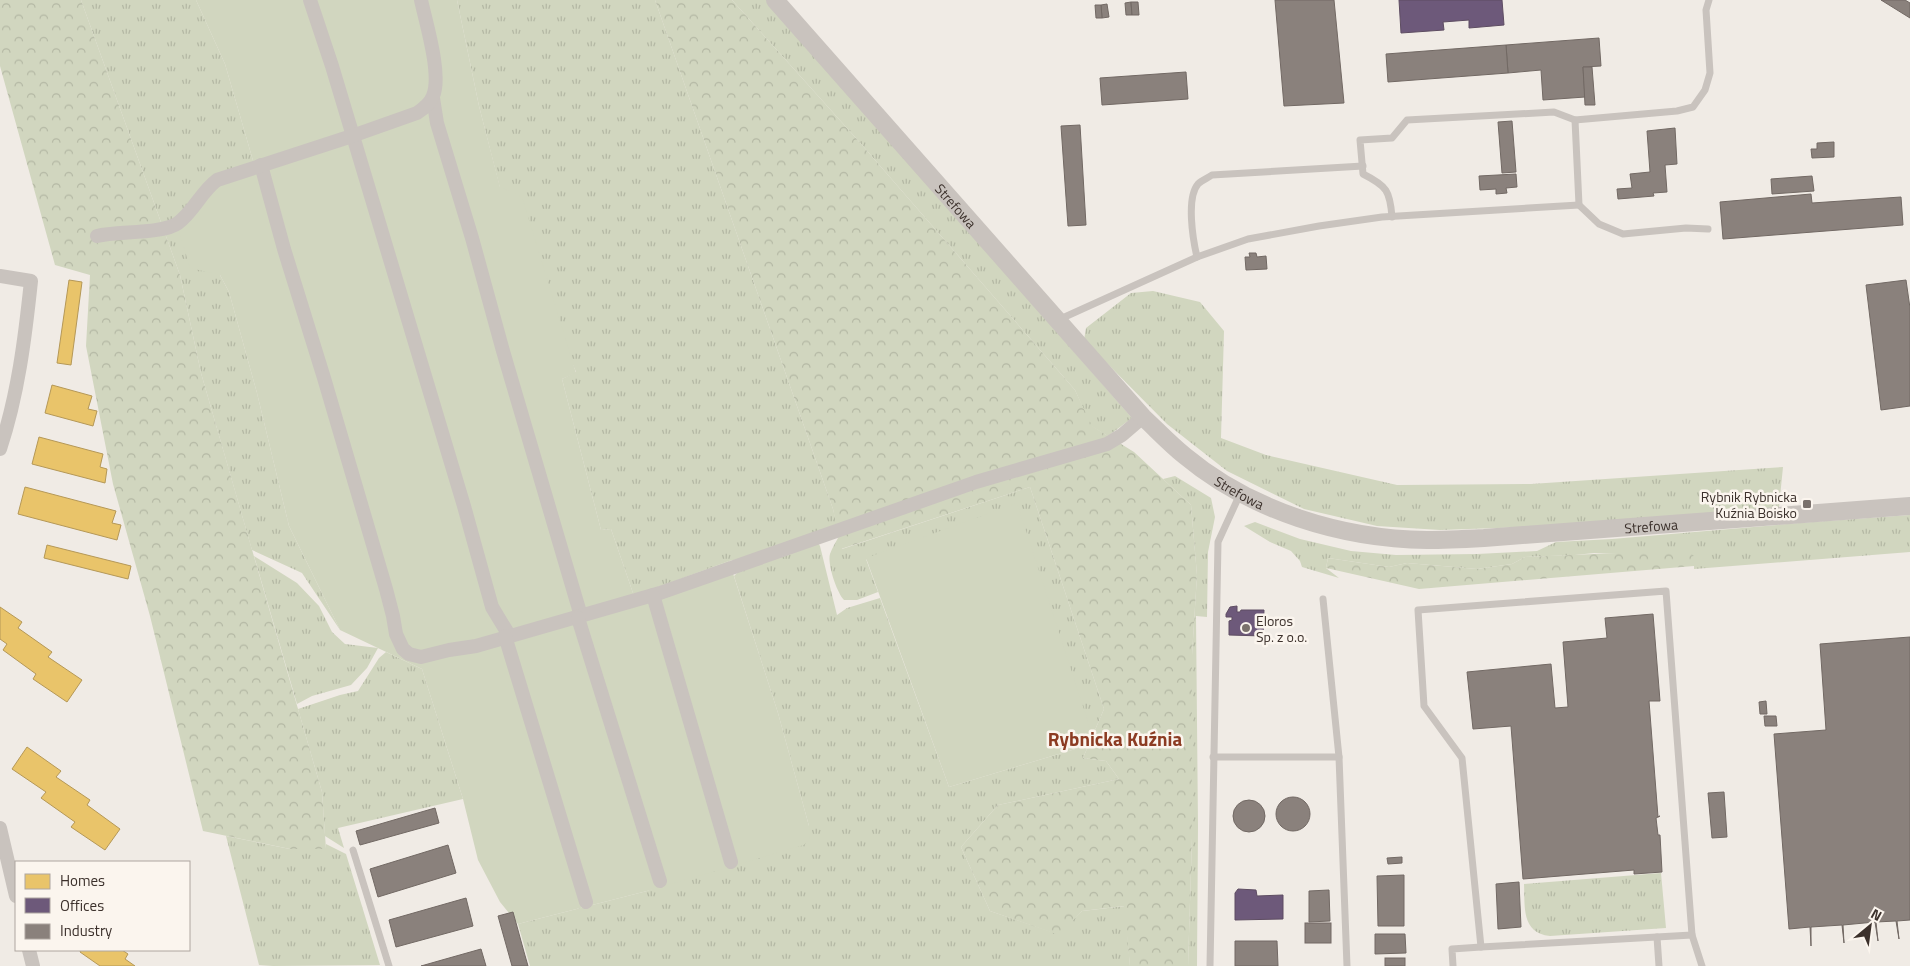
<svg xmlns="http://www.w3.org/2000/svg" width="1910" height="966" font-family="'Titillium Web',sans-serif">
<defs>
<pattern id="grass-tufts" width="24" height="20" patternUnits="userSpaceOnUse" patternTransform="scale(1.25)"><rect width="24" height="20" fill="#d1d6bf"/><path d="M3 7l-1-3M5 7V3M7 7l1-3M15 17l-1-3M17 17v-4M19 17l1-3" fill="none" stroke="#b4b8a4"/></pattern>
<pattern id="forest-crowns" width="20" height="18" patternUnits="userSpaceOnUse" patternTransform="scale(1.25)"><rect width="20" height="18" fill="#d1d6bf"/><path d="M2 6a3 3 0 1 1 6 0M12 15a3 3 0 1 1 6 0" fill="none" stroke="#b4b8a4"/></pattern>
</defs>
<rect width="100%" height="100%" fill="#f0ebe5"/>
<!-- grass -->
<g fill="url(#grass-tufts)">
<path d="M 81,0 L 196,0 L 225,64 L 254,164 L 220,275 L 229,292 L 257,393 L 289,526 L 340,630 L 302,573 L 252,550 L 201,373 L 180,275 Z"/>
<path d="M 457,0 L 655,0 L 833,509 L 838,529 L 766,554 L 729,561 L 634,596 L 611,529 L 601,530 L 562,379 L 576,372 L 500,188 L 479,106 Z"/>
<path d="M 732,0 L 767,0 L 1132,418 L 1108,436 L 1091,426 L 1075,390 L 855,137 Z"/>
<path d="M 1153,291 L 1200,302 L 1224,331 L 1221,438 L 1266,455 L 1397,485 L 1531,484 L 1783,467 L 1779,507 L 1581,525 L 1440,530 L 1377,526 L 1304,509 L 1227,471 L 1167,424 L 1084,340 L 1086,328 L 1131,293 Z"/>
<path d="M 1175,476 L 1211,498 L 1215,517 L 1208,552 L 1207,617 L 1196,616 L 1198,826 L 1197,966 L 1188,966 L 1192,838 L 1192,655 L 1197,575 L 1191,505 L 1163,479 Z"/>
<path d="M 1030,487 L 1104,709 L 1083,758 L 1106,761 L 1119,779 L 998,805 L 961,847 L 990,911 L 1058,934 L 1082,911 L 1125,906 L 1130,966 L 530,966 L 518,924 L 647,891 L 809,826 L 778,713 L 734,576 L 739,571 L 818,543 L 820,546 L 837,615 L 847,608 L 880,598 L 949,787 L 1082,747 L 866,559 L 878,592 L 857,600 L 844,600 C 837,593 827,564 830,554 C 832,548 836,542 839,536 L 842,549 Z"/>
<path d="M 1910,515 L 1910,552 L 1694,569 L 1694,556 L 1594,553 L 1575,555 L 1525,557 L 1512,564 L 1477,569 L 1407,563 L 1389,567 L 1328,558 L 1326,568 L 1339,578 L 1302,567 L 1300,561 L 1291,551 L 1270,542 L 1244,526 L 1255,522 L 1300,539 L 1351,551 L 1396,555 L 1477,554 L 1537,551 L 1556,542 L 1612,539 L 1799,523 Z"/>
<path d="M 254,556 L 297,583 L 319,606 L 332,632 L 345,644 L 378,648 L 367,668 L 351,685 L 312,696 L 297,704 Z"/>
<path d="M 386,652 L 422,669 L 463,799 L 338,828 L 344,848 L 325,836 L 322,792 L 298,709 L 340,695 L 358,691 L 379,658 Z"/>
<path d="M 226,836 L 290,849 L 326,848 L 326,844 L 346,854 L 380,965 L 273,966 L 259,965 Z"/>
<path d="M 1661,873 L 1666,928 L 1550,936 C 1521,933 1525,906 1524,884 Z"/>
</g>
<!-- forest -->
<g fill="url(#forest-crowns)">
<path d="M 0,0 L 81,0 L 180,275 L 201,373 L 322,792 L 326,849 L 290,849 L 203,831 L 150,616 L 113,484 L 86,346 L 90,275 L 55,265 L 0,66 Z"/>
<path d="M 655,0 L 732,0 L 855,137 L 1075,390 L 1092,426 L 1134,452 L 1191,505 L 1197,575 L 1192,655 L 1192,838 L 1188,966 L 1130,966 L 1124,906 L 1082,911 L 1059,935 L 990,911 L 961,847 L 998,805 L 1119,779 L 1106,761 L 1083,758 L 1104,709 L 1030,487 L 841,549 L 833,509 Z"/>
<path d="M 1687,550 L 1694,556 L 1694,566 L 1419,589 L 1326,568 L 1328,558 L 1389,567 L 1407,563 L 1477,569 L 1512,564 L 1525,557 Z"/>
</g>
<!-- garden -->
<g fill="#d1d6bf">
<path d="M 196,0 L 457,0 L 479,106 L 500,187 L 522,197 L 576,373 L 562,379 L 601,530 L 611,529 L 634,596 L 729,561 L 778,713 L 809,826 L 810,838 L 804,845 L 647,891 L 518,924 L 500,902 L 478,860 L 463,799 L 422,669 L 340,630 L 289,526 L 257,393 L 229,292 L 220,275 L 190,268 L 176,220 L 214,177 L 254,164 L 225,64 Z"/>
<path d="M 1017,503 L 1091,731 L 1082,747 L 949,787 L 866,558 Z"/>
</g>
<!-- homes -->
<g fill="#e9c46a" stroke="#b59857">
<path d="M 69,280 L 82,282 L 71,365 L 57,363 Z"/>
<path d="M 52,385 L 92,396 L 88,409 L 97,411 L 93,426 L 45,413 Z"/>
<path d="M 39,437 L 103,454 L 100,467 L 107,469 L 105,483 L 32,464 Z"/>
<path d="M 25,487 L 116,511 L 112,523 L 121,525 L 117,540 L 18,514 Z"/>
<path d="M 47,545 L 131,566 L 128,579 L 44,558 Z"/>
<path d="M 0,607 L 22,622 L 18,628 L 52,652 L 48,657 L 82,680 L 67,702 L 33,679 L 36,674 L 3,650 L 7,644 L 0,639 Z"/>
<path d="M 27,747 L 61,771 L 56,777 L 90,800 L 87,805 L 120,829 L 105,850 L 71,827 L 75,822 L 41,798 L 46,792 L 12,769 Z"/>
<path d="M 81,950 L 122,950 L 128,954 L 125,959 L 135,966 L 100,966 L 80,952 Z"/>
</g>
<!-- offices -->
<g fill="#6d597a" stroke="#5e4d62">
<path d="M 1399,0 L 1502,0 L 1504,25 L 1469,28 L 1469,20 L 1443,22 L 1444,30 L 1401,33 Z"/>
<path d="M 1237,606 L 1237,612 L 1240,612 L 1241,610 L 1264,610 L 1263,636 L 1229,635 L 1229,621 L 1232,620 L 1232,617 L 1226,617 L 1226,614 L 1230,607 Z"/>
<path d="M 1238,889 L 1256,890 L 1257,896 L 1283,895 L 1283,919 L 1235,920 L 1235,893 Z"/>
</g>
<!-- industry -->
<g fill="#8a817c" stroke="#726964">
<path d="M 1275,0 L 1334,0 L 1344,103 L 1284,106 Z"/>
<path d="M 1881,0 L 1905,0 L 1910,3 L 1910,18 Z"/>
<path d="M 1131,2 L 1132,15 L 1126,15 L 1125,3 Z"/>
<path d="M 1131,2 L 1138,2 L 1139,15 L 1132,15 Z"/>
<path d="M 1107,4 L 1109,17 L 1102,18 L 1101,5 Z"/>
<path d="M 1095,5 L 1101,5 L 1102,18 L 1096,18 Z"/>
<path d="M 1599,38 L 1601,66 L 1583,67 L 1585,97 L 1543,100 L 1541,70 L 1508,73 L 1506,45 Z"/>
<path d="M 1506,45 L 1508,73 L 1388,82 L 1386,54 Z"/>
<path d="M 1583,67 L 1592,67 L 1595,105 L 1585,105 Z"/>
<path d="M 1186,72 L 1188,99 L 1102,105 L 1100,78 Z"/>
<path d="M 1512,121 L 1516,172 L 1502,173 L 1498,122 Z"/>
<path d="M 1080,125 L 1086,225 L 1068,226 L 1061,126 Z"/>
<path d="M 1675,128 L 1677,164 L 1665,165 L 1667,192 L 1653,193 L 1654,196 L 1618,199 L 1617,189 L 1632,188 L 1630,174 L 1650,172 L 1647,131 Z"/>
<path d="M 1834,142 L 1834,157 L 1812,158 L 1811,149 L 1817,149 L 1817,143 Z"/>
<path d="M 1516,174 L 1517,187 L 1506,188 L 1507,193 L 1496,194 L 1496,189 L 1480,190 L 1479,176 Z"/>
<path d="M 1812,176 L 1814,191 L 1772,194 L 1771,179 Z"/>
<path d="M 1811,194 L 1812,203 L 1901,197 L 1903,225 L 1723,239 L 1720,202 Z"/>
<path d="M 1249,253 L 1256,253 L 1257,257 L 1266,256 L 1267,269 L 1246,270 L 1245,257 L 1250,257 Z"/>
<path d="M 1906,280 L 1910,308 L 1910,406 L 1881,410 L 1866,285 Z"/>
<path d="M 1653,614 L 1660,701 L 1649,701 L 1658,817 L 1660,816 L 1656,818 L 1658,835 L 1660,835 L 1662,872 L 1634,874 L 1634,870 L 1523,879 L 1511,726 L 1473,729 L 1467,672 L 1551,664 L 1555,708 L 1568,707 L 1563,642 L 1607,638 L 1605,618 Z"/>
<path d="M 1910,637 L 1910,920 L 1897,921 L 1899,939 L 1896,921 L 1876,922 L 1878,941 L 1875,922 L 1843,925 L 1844,943 L 1842,925 L 1811,927 L 1811,946 L 1810,927 L 1789,929 L 1774,734 L 1826,730 L 1820,644 Z"/>
<path d="M 1766,701 L 1767,714 L 1760,714 L 1759,702 Z"/>
<path d="M 1764,716 L 1776,716 L 1777,726 L 1765,726 Z"/>
<path d="M 1724,792 L 1727,837 L 1712,838 L 1708,793 Z"/>
<circle cx="1293" cy="814" r="17"/>
<circle cx="1249" cy="816" r="16"/>
<path d="M 435,808 L 439,823 L 360,845 L 356,831 Z"/>
<path d="M 448,845 L 456,873 L 378,897 L 370,869 Z"/>
<path d="M 1402,857 L 1402,863 L 1388,864 L 1387,858 Z"/>
<path d="M 1404,875 L 1404,926 L 1378,926 L 1377,876 Z"/>
<path d="M 1519,882 L 1521,927 L 1498,929 L 1496,884 Z"/>
<path d="M 1329,890 L 1330,921 L 1309,922 L 1309,891 Z"/>
<path d="M 466,898 L 473,926 L 396,947 L 389,920 Z"/>
<path d="M 513,912 L 524,952 L 528,966 L 512,966 L 498,916 Z"/>
<rect x="1305" y="923" width="26" height="20"/>
<path d="M 1375,934 L 1405,934 L 1406,953 L 1375,954 Z"/>
<path d="M 1235,941 L 1277,941 L 1278,966 L 1235,966 Z"/>
<path d="M 481,949 L 486,966 L 421,966 L 442,960 Z"/>
<rect x="1385" y="958" width="20" height="8"/>
</g>
<g fill="none" stroke-linecap="round" stroke-linejoin="round">
<!-- service -->
<g stroke="#c9c3be" stroke-width="7">
<path d="M 1575,120 L 1579,205 L 1599,224 L 1623,234 L 1686,228 L 1708,229"/>
<path d="M 1392,217 C 1390,191 1387,186 1363,174 L 1360,140 L 1392,138 L 1407,120 L 1554,112 L 1575,120 L 1677,111 L 1693,107 L 1705,90 L 1710,73 L 1706,10 L 1709,0"/>
<path d="M 1197,257 C 1193,240 1186,198 1198,184 C 1202,180 1208,178 1212,175 L 1363,166"/>
<path d="M 1058,320 L 1197,257 L 1248,239 L 1319,226 L 1382,217 L 1579,205"/>
<path d="M 1323,599 L 1339,757 L 1347,966"/>
<path d="M 1213,757 L 1339,757"/>
<path d="M 353,850 L 389,966"/>
<path d="M 1657,937 L 1659,966"/>
<path d="M 1481,947 L 1692,935"/>
<path d="M 1210,966 L 1218,542 L 1240,494"/>
<path d="M 1453,966 L 1452,949 L 1481,947 L 1462,758 L 1424,706 L 1418,610 L 1666,591 L 1692,935 L 1702,966"/>
</g>
<!-- minor -->
<g stroke="#c9c3be" stroke-width="14">
<path d="M 310,0 L 332,66 L 464,506 L 492,607 L 509,635"/>
<path d="M 433,98 L 437,123 L 472,238 L 503,351 L 581,616"/>
<path d="M 261,165 L 284,249 L 324,378 L 386,589 L 393,616 L 396,634 L 403,649 L 409,654 L 421,657 L 449,650 L 476,646 L 660,593 L 976,482 L 1107,444 L 1122,435 L 1143,417"/>
<path d="M 97,236 C 118,231 163,234 178,223 C 194,211 201,192 217,180 L 352,136 L 417,113 C 423,109 430,104 433,96 C 442,75 426,23 421,0"/>
<path d="M 0,276 L 31,281 C 25,338 18,395 0,449"/>
<path d="M 653,595 L 731,862"/>
<path d="M 578,618 L 660,881"/>
<path d="M 505,636 L 586,902"/>
<path d="M 0,828 L 16,896"/>
<path d="M 29,950 L 33,966"/>
</g>
<!-- tertiary -->
<path stroke="#c9c3be" stroke-width="18" id="s1" d="M 775,0 L 1143,417 C 1157,430 1170,444 1185,456 C 1251,511 1342,539 1427,540 C 1446,540 1465,539 1484,538 L 1910,506"/>
</g>
<!-- markers -->
<g fill="#7a716c" stroke="#fbf5ee" stroke-width="2">
<rect x="1802" y="499" width="10" height="10" rx="2.5"/>
<circle cx="1246" cy="628" r="5"/>
</g>
<g text-anchor="middle" dominant-baseline="central" stroke-width="5" stroke-linejoin="round" paint-order="stroke">
<!-- street labels -->
<g font-size="14" fill="#3b302b" stroke="#fbf5ee">
<text stroke="none"><textPath href="#s1" startOffset="274">Strefowa</textPath></text>
<text stroke="none"><textPath href="#s1" startOffset="679">Strefowa</textPath></text>
<text stroke="none"><textPath href="#s1" startOffset="1099">Strefowa</textPath></text>
</g>
<!-- poi labels -->
<g font-size="14" fill="#3b302b" stroke="#fbf5ee" text-anchor="end">
<text x="1797" y="496">Rybnik Rybnicka<tspan x="1797" dy="16">Kuźnia Boisko</tspan></text>
<text x="1256" y="620" text-anchor="start">Eloros<tspan x="1256" dy="16">Sp. z o.o.</tspan></text>
</g>
<!-- district labels -->
<g font-size="19" font-weight="bold" fill="#8c3b22" stroke="#fbf5ee">
<text x="1115" y="738">Rybnicka Kuźnia</text>
</g>
</g>
<!-- legend -->
<rect x="15" y="861" width="175" height="90" fill="#fbf5ee" stroke="#aea6a0"/>
<rect x="25" y="874" width="25" height="15" fill="#e9c46a" stroke="#aea6a0"/>
<text x="60" y="886" font-size="15" fill="#3b302b">Homes</text>
<rect x="25" y="898" width="25" height="15" fill="#6d597a" stroke="#aea6a0"/>
<text x="60" y="911" font-size="15" fill="#3b302b">Offices</text>
<rect x="25" y="924" width="25" height="15" fill="#8a817c" stroke="#aea6a0"/>
<text x="60" y="936" font-size="15" fill="#3b302b">Industry</text>
<!-- north arrow -->
<g transform="translate(1870 926) rotate(29)" stroke="#fbf5ee" stroke-width="4" paint-order="stroke">
<path d="M0-4L9 19L0 12L-9 19Z" fill="#3b302b"/>
<text y="-8" font-size="14" font-weight="bold" text-anchor="middle" fill="#3b302b">N</text>
</g>
</svg>
